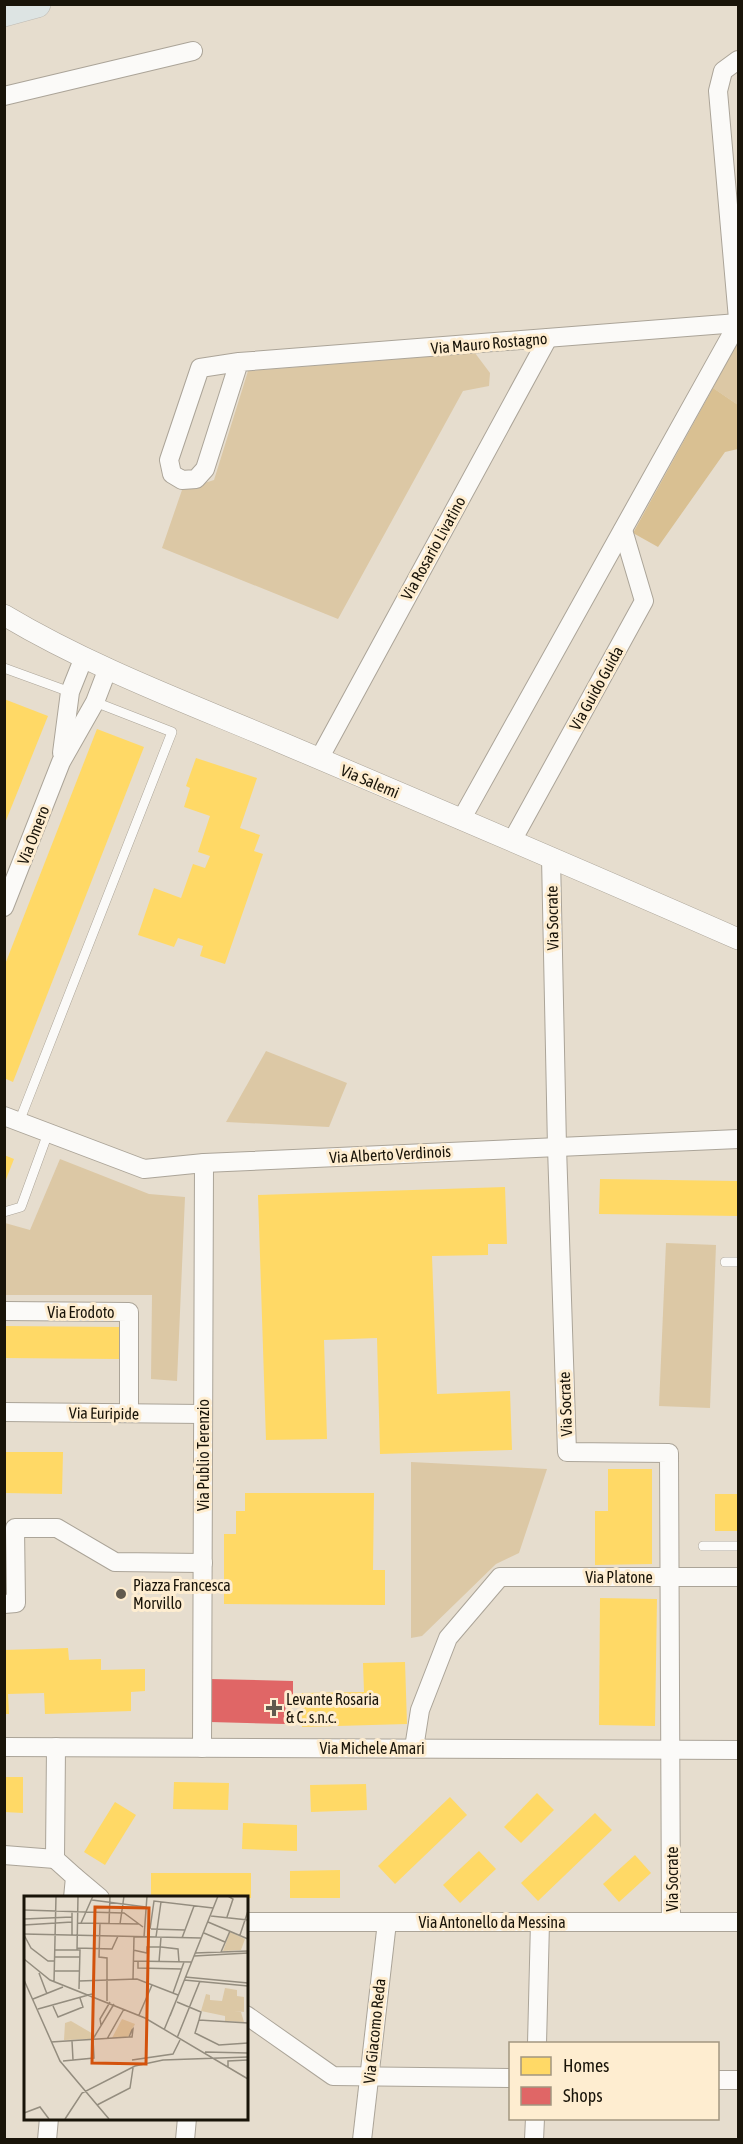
<svg xmlns="http://www.w3.org/2000/svg" width="743" height="2144" font-family="'Asap Condensed',sans-serif">
<rect width="100%" height="100%" fill="#e6ddce"/>
<!-- green -->
<g fill="#dcc8a5">
<path d="M 738,340 L 738,405 L 713,388 Z"/>
<path d="M 475,353 L 490,373 L 489,386 L 463,391 L 338,619 L 162,548 L 182,490 L 214,480 L 248,371 Z"/>
<path d="M 266,1051 L 347,1083 L 329,1127 L 226,1122 Z"/>
<path d="M 60,1159 L 149,1194 L 185,1197 L 177,1381 L 151,1379 L 152,1295 L 5,1295 L 5,1223 L 30,1230 Z"/>
<path d="M 666,1243 L 716,1245 L 710,1408 L 659,1406 Z"/>
<path d="M 411,1462 L 547,1469 L 519,1553 L 496,1564 L 422,1636 L 411,1638 Z"/>
</g>
<!-- forest -->
<path fill="#d9c092" d="M 713,388 L 738,405 L 738,449 L 725,452 L 658,547 L 633,533 Z"/>
<!-- homes -->
<g fill="#ffd966">
<path d="M 4,699 L 48,716 L 5,823 L 4,823 Z"/>
<path d="M 97,729 L 144,747 L 13,1082 L 4,1078 L 4,967 Z"/>
<path d="M 196,758 L 257,778 L 240,828 L 260,835 L 254,851 L 263,854 L 225,964 L 200,956 L 203,946 L 178,938 L 174,947 L 138,935 L 154,888 L 181,898 L 193,864 L 205,868 L 210,856 L 198,852 L 210,816 L 184,807 L 190,788 L 186,786 Z"/>
<path d="M 4,1155 L 14,1159 L 5,1182 L 4,1182 Z"/>
<path d="M 600,1179 L 738,1181 L 738,1216 L 599,1214 Z"/>
<path d="M 505,1187 L 507,1244 L 488,1244 L 488,1255 L 432,1256 L 437,1394 L 510,1391 L 512,1450 L 380,1454 L 377,1338 L 324,1340 L 327,1439 L 266,1440 L 258,1195 Z"/>
<path d="M 4,1326 L 120,1327 L 119,1359 L 4,1358 Z"/>
<path d="M 5,1452 L 63,1452 L 62,1494 L 5,1493 Z"/>
<path d="M 608,1469 L 652,1469 L 652,1564 L 595,1565 L 595,1511 L 608,1511 Z"/>
<path d="M 245,1493 L 374,1493 L 373,1570 L 385,1570 L 385,1605 L 224,1604 L 224,1534 L 236,1534 L 236,1511 L 245,1511 Z"/>
<rect x="715" y="1494" width="23" height="37"/>
<path d="M 600,1598 L 657,1599 L 655,1726 L 599,1725 Z"/>
<path d="M 68,1648 L 69,1660 L 101,1659 L 101,1670 L 145,1669 L 145,1691 L 131,1692 L 131,1711 L 45,1714 L 44,1693 L 8,1694 L 9,1714 L 4,1714 L 4,1650 Z"/>
<path d="M 405,1662 L 407,1724 L 302,1727 L 301,1693 L 364,1692 L 363,1663 Z"/>
<path d="M 4,1777 L 23,1777 L 23,1813 L 4,1812 Z"/>
<path d="M 174,1782 L 229,1783 L 228,1810 L 173,1809 Z"/>
<path d="M 366,1784 L 367,1810 L 311,1812 L 310,1785 Z"/>
<path d="M 537,1793 L 554,1810 L 521,1843 L 504,1827 Z"/>
<path d="M 450,1797 L 467,1815 L 395,1884 L 378,1866 Z"/>
<path d="M 115,1802 L 136,1815 L 105,1865 L 84,1852 Z"/>
<path d="M 595,1813 L 612,1830 L 538,1901 L 521,1883 Z"/>
<path d="M 243,1823 L 297,1825 L 297,1851 L 242,1849 Z"/>
<path d="M 479,1851 L 496,1869 L 460,1903 L 443,1885 Z"/>
<path d="M 635,1855 L 651,1873 L 619,1902 L 603,1884 Z"/>
<path d="M 340,1870 L 340,1898 L 290,1898 L 290,1871 Z"/>
<path d="M 151,1873 L 251,1873 L 251,1898 L 151,1897 Z"/>
</g>
<!-- shops -->
<path fill="#e06666" d="M 210,1679 L 293,1681 L 293,1696 L 286,1696 L 285,1724 L 210,1722 Z"/>
<g fill="none" stroke-linecap="round" stroke-linejoin="round">
<!-- service casing -->
<g stroke="#aba498" stroke-width="10">
<g id="service">
<path d="M 4,668 L 70,692"/>
<path d="M 19,1122 L 172,732 L 95,702"/>
<path d="M 4,1212 L 21,1207 L 48,1133"/>
<path d="M 725,1262 L 738,1262"/>
<path d="M 703,1546 L 738,1546"/>
</g>
</g>
<!-- minor casing -->
<g stroke="#aba498" stroke-width="20">
<g id="minor">
<path d="M 738,60 L 723,71 L 718,91 L 738,319"/>
<path d="M 4,96 L 193,51"/>
<path d="M 239,362 L 205,469 L 196,479 L 182,480 L 172,474 L 169,460 L 200,368 L 239,362 L 738,323"/>
<path d="M 62,753 L 70,692 L 84,657"/>
<path d="M 319,759 L 548,338"/>
<path d="M 461,820 L 738,323"/>
<path d="M 512,841 L 644,601 L 623,530"/>
<path d="M 551,857 L 557,1147 L 567,1452 L 669,1453 L 671,1922"/>
<path d="M 4,907 L 61,762 L 95,702 L 108,668"/>
<path d="M 4,1116 L 144,1169 L 204,1163 L 738,1139"/>
<path d="M 4,1311 L 129,1312 L 129,1413"/>
<path d="M 4,1412 L 203,1414"/>
<path d="M 4,1604 L 16,1603 L 15,1528 L 57,1528 L 115,1562 L 203,1563"/>
<path d="M 4,1747 L 738,1750"/>
<path d="M 56,1747 L 55,1859 L 75,1877 L 73,1898"/>
<path d="M 202,1748 L 204,1163"/>
<path d="M 414,1748 L 420,1710 L 448,1638 L 500,1577 L 738,1577"/>
<path d="M 4,1855 L 55,1859"/>
<path d="M 75,1877 L 100,1898"/>
<path d="M 246,1922 L 738,1922"/>
<path d="M 246,2015 L 333,2076 L 510,2078"/>
<path d="M 537,2044 L 540,1922"/>
<path d="M 718,2080 L 738,2080"/>
<path d="M 47,2140 L 49,2118"/>
<path d="M 185,2140 L 187,2118"/>
<path d="M 362,2140 L 387,1922"/>
<path d="M 534,2140 L 535,2118"/>
</g>
</g>
<!-- tertiary casing -->
<g stroke="#aba498" stroke-width="22">
<path id="tertiary" d="M 4,615 C 91,667 188,703 280,742 C 433,807 586,872 738,939"/>
</g>
<!-- primary casing -->
<g stroke="#bfbbb3" stroke-width="28">
<path id="primary" d="M 4,13 L 37,4"/>
</g>
<!-- service -->
<use href="#service" stroke="#fbfaf8" stroke-width="9"/>
<!-- minor -->
<use href="#minor" stroke="#fbfaf8" stroke-width="18"/>
<!-- tertiary -->
<use href="#tertiary" stroke="#fbfaf8" stroke-width="21"/>
<!-- primary -->
<use href="#primary" stroke="#dde4e3" stroke-width="27"/>
</g>
<!-- markers -->
<g fill="#615a4e" stroke="#feedd0" stroke-width="2">
<circle cx="121" cy="1594" r="6"/>
<path d="M271 1699h6v6h6v6h-6v6h-6v-6h-6v-6h6z"/>
</g>
<g text-anchor="middle" dominant-baseline="central" stroke-width="6" stroke-linejoin="round" paint-order="stroke">
<!-- street labels -->
<g font-size="16" fill="#191409" stroke="#feedd0">
<text transform="translate(489 343) rotate(-5)">Via Mauro Rostagno</text>
<text transform="translate(433 548) rotate(-61)">Via Rosario Livatino</text>
<text transform="translate(596 688) rotate(-61)">Via Guido Guida</text>
<text transform="translate(370 781) rotate(23)">Via Salemi</text>
<text transform="translate(33 835) rotate(-69)">Via Omero</text>
<text transform="translate(552 918) rotate(-91)">Via Socrate</text>
<text transform="translate(390 1154) rotate(-3)">Via Alberto Verdinois</text>
<text x="81" y="1312">Via Erodoto</text>
<text transform="translate(565 1404) rotate(-92)">Via Socrate</text>
<text transform="translate(104 1413) rotate(1)">Via Euripide</text>
<text transform="translate(203 1455) rotate(-90)">Via Publio Terenzio</text>
<text x="619" y="1577">Via Platone</text>
<text x="372" y="1748">Via Michele Amari</text>
<text transform="translate(672 1879) rotate(-90)">Via Socrate</text>
<text x="492" y="1922">Via Antonello da Messina</text>
<text transform="translate(374 2031) rotate(-84)">Via Giacomo Reda</text>
</g>
<!-- poi labels -->
<g font-size="16" fill="#191409" stroke="#feedd0" text-anchor="start">
<text x="133" y="1585">Piazza Francesca<tspan x="133" dy="18">Morvillo</tspan></text>
<text x="286" y="1699">Levante Rosaria<tspan x="286" dy="18">&amp; C. s.n.c.</tspan></text>
</g>
</g>
<!-- overview -->
<g transform="translate(24 1896)">
<rect width="224" height="224" fill="#e6ddce"/>
<path d="M 206,36 L 221,43 L 217,54 L 199,55 ZM 201,92 L 213,94 L 213,100 L 220,101 L 220,116 L 210,115 L 217,116 L 220,126 L 201,125 L 201,120 L 177,115 L 182,98 L 186,99 L 186,104 L 198,105 ZM 98,123 L 111,128 L 109,132 L 104,141 L 88,142 ZM 47,125 L 71,139 L 69,143 L 40,144 L 41,127 Z" fill="#dcc8a5"/>
<path fill="none" stroke="#948d7f" stroke-width="1.5" d="M 68,4 L 122,11M 0,14 L 62,16M 62,16 L 100,17 L 119,31M 187,20 L 224,24M 203,21 L 209,3 L 204,0M 0,23 L 48,21M 184,26 L 224,43M 54,27 L 115,28M 57,27 L 69,0M 76,27 L 75,61 L 83,62 L 83,105M 85,28 L 86,0M 96,28 L 100,0M 0,29 L 48,26M 126,33 L 130,5 L 189,12M 127,33 L 161,34M 180,37 L 201,46M 0,38 L 177,42M 0,39 L 7,52 L 24,65 L 31,65M 48,39 L 48,16M 216,39 L 224,15M 120,41 L 123,0M 132,41 L 137,6M 158,42 L 170,10M 137,51 L 154,53 L 155,66M 53,52 L 88,53 L 94,40M 31,54 L 56,54 L 55,93M 53,54 L 54,0M 109,54 L 123,57 L 123,51 L 137,51M 197,56 L 206,35M 171,57 L 224,55M 170,60 L 224,57M 31,61 L 56,61M 0,63 L 26,84 L 121,122 L 224,183M 109,65 L 167,66M 114,65 L 114,72 L 158,73M 135,66 L 137,41M 31,75 L 55,75M 15,77 L 23,98M 161,81 L 224,87M 109,83 L 110,41M 0,84 L 36,165 L 85,223M 160,84 L 224,90M 55,85 L 113,83 L 154,99M 30,86 L 32,0M 149,97 L 160,66M 9,103 L 39,91M 153,106 L 177,116 L 175,124M 29,110 L 34,121 L 59,111 L 56,102M 14,113 L 68,98M 115,119 L 128,89M 146,120 L 194,0M 224,127 L 175,124 L 171,137 L 195,149 L 224,147M 77,129 L 76,123 L 86,106M 109,133 L 108,141 L 105,141 L 108,134 ZM 140,134 L 154,100M 153,142 L 176,85M 83,143 L 100,113M 48,145 L 49,164M 27,146 L 105,141M 181,156 L 224,157M 108,164 L 149,158 L 156,144M 39,165 L 70,162 L 69,143 L 90,108M 204,171 L 204,165 L 224,164M 73,209 L 106,192 L 109,172M 0,217 L 16,211 L 25,223M 41,223 L 58,197 L 111,170 L 139,164 L 224,161"/>
<path fill="#d3520c" fill-opacity="0.15" stroke="#d3520c" stroke-width="3" d="M 71,11 L 125,12 L 122,168 L 68,167 Z"/>
<rect width="224" height="224" fill="none" stroke="#191409" stroke-width="3"/>
</g>
<!-- border -->
<rect width="743" height="2144" fill="none" stroke="#191409" stroke-width="12"/>
<!-- legend -->
<rect x="509" y="2042" width="210" height="78" fill="#feedd0" stroke="#a29680" stroke-width="1.5"/>
<rect x="521" y="2057" width="30" height="18" fill="#ffd966" stroke="#a29680" stroke-width="1.5"/>
<text x="563" y="2072" font-size="18" fill="#191409">Homes</text>
<rect x="521" y="2087" width="30" height="18" fill="#e06666" stroke="#a29680" stroke-width="1.5"/>
<text x="563" y="2102" font-size="18" fill="#191409">Shops</text>
</svg>
